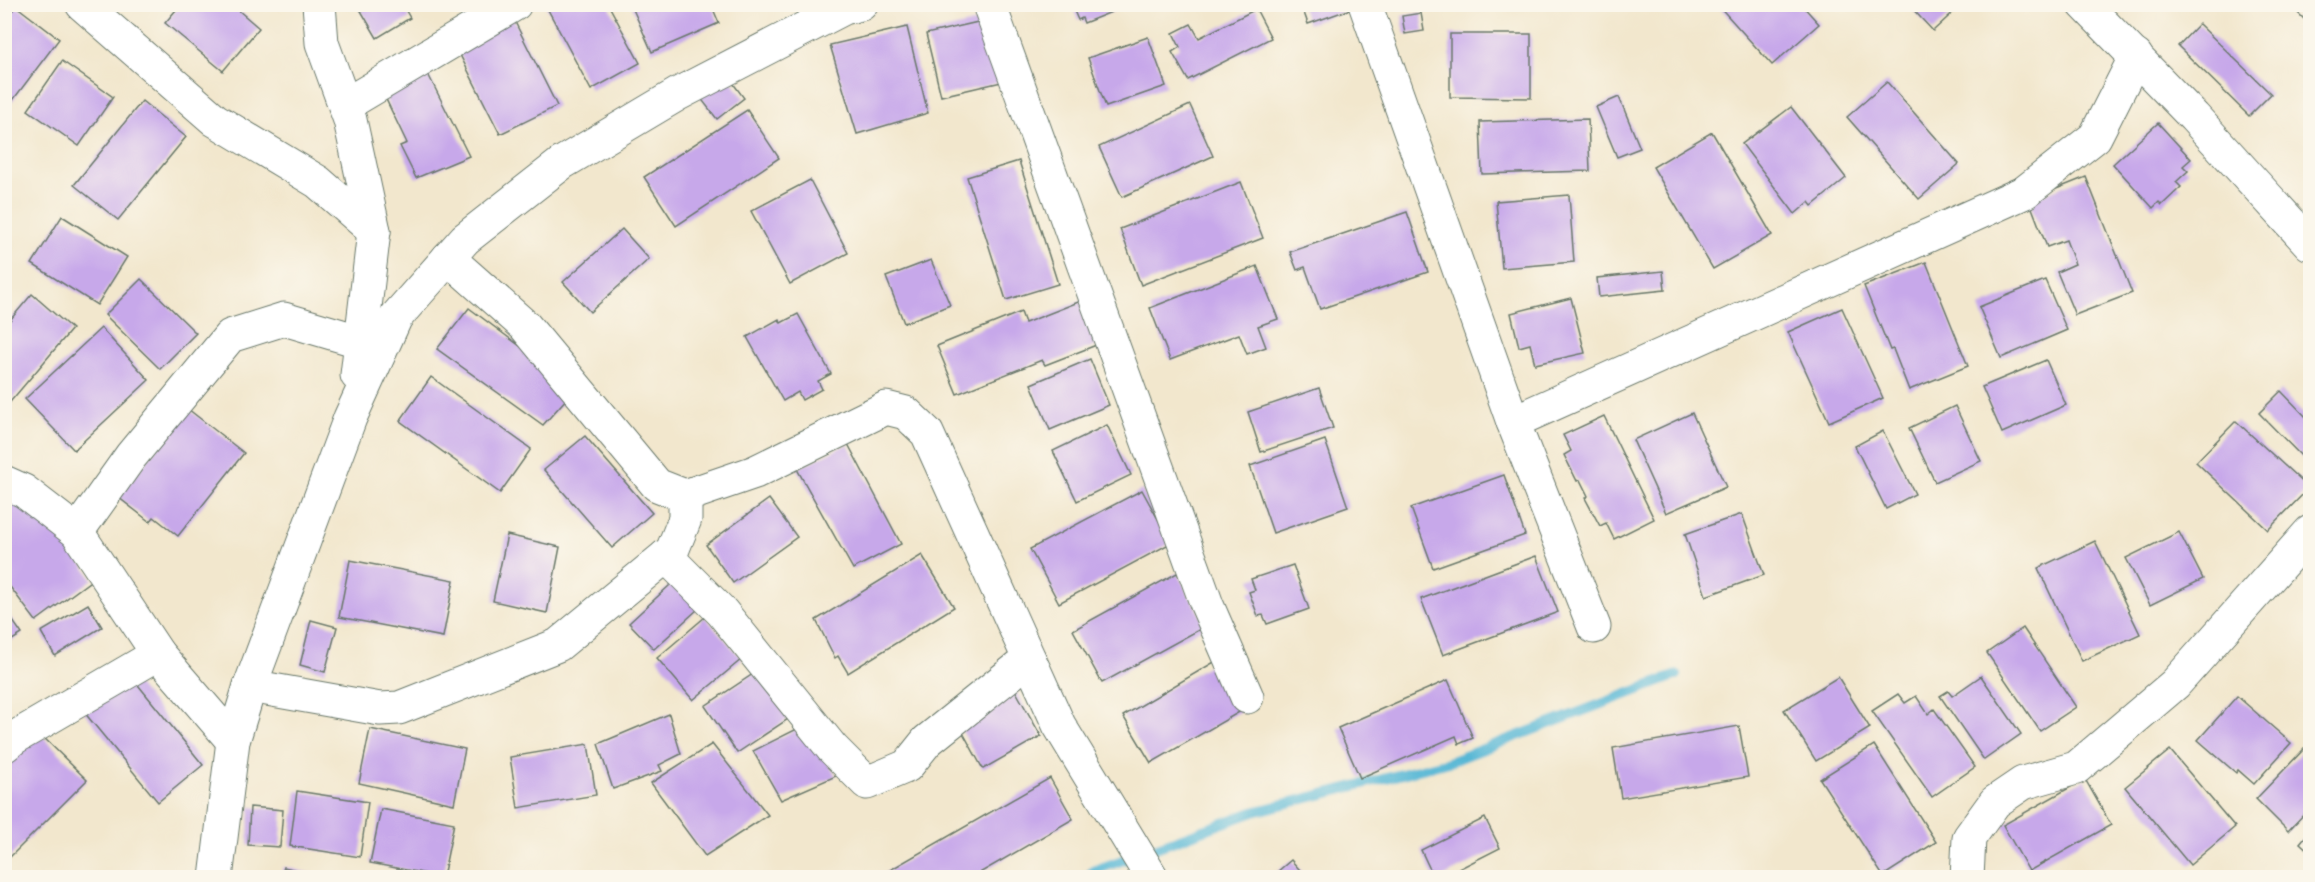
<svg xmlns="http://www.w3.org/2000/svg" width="2315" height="882" font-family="'Old Standard TT',serif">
<rect width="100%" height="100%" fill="#fbf7ec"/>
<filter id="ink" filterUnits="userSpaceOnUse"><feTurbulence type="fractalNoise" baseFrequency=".0167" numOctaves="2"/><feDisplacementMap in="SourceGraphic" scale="12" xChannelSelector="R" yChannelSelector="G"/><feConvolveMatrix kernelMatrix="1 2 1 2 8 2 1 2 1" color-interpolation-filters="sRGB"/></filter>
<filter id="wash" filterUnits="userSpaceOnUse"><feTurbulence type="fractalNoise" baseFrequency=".008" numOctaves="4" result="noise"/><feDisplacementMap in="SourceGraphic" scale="24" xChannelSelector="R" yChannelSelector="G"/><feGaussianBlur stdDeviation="1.35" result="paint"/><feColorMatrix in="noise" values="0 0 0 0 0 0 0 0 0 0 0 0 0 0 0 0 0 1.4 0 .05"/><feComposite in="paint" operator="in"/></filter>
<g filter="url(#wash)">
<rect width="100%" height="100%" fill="#f2e7cd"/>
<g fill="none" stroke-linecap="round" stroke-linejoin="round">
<!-- stream -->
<path stroke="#56b7d5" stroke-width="10" d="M 1087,878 L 1093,871 L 1253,812 L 1449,762 L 1677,675"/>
</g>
<g id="blocks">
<!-- building -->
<g fill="#c7a8ea">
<path d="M 181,4 L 231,4 L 259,28 L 223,71 L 165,23 Z"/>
<path d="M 357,4 L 402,4 L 410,18 L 377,38 Z"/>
<path d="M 550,4 L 608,4 L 640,63 L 591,90 L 546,6 Z"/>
<path d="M 639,4 L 711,4 L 719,23 L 652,52 L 632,7 Z"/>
<path d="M 1071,4 L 1129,4 L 1129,5 L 1084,23 L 1082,18 L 1078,20 Z"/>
<path d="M 1301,4 L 1362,4 L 1362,5 L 1308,24 Z"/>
<path d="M 1717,4 L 1801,4 L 1819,24 L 1772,65 Z"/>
<path d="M 1908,4 L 1962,4 L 1933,31 Z"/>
<path d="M 2289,4 L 2310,4 L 2310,25 Z"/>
<path d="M 16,6 L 59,39 L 4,112 L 4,21 Z"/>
<path d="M 508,8 L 557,106 L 500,134 L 451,37 Z"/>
<path d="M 1256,9 L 1271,38 L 1188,80 L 1172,52 L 1180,47 L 1173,33 L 1191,24 L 1199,38 Z"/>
<path d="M 1421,13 L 1424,31 L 1405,34 L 1402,16 Z"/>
<path d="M 991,19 L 1006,81 L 941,96 L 926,34 Z"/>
<path d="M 2199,24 L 2271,94 L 2249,116 L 2178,46 Z"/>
<path d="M 907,27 L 928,113 L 857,134 L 830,45 Z"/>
<path d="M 1450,34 L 1531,34 L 1531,98 L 1450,97 Z"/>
<path d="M 1148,37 L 1166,86 L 1106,107 L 1088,58 Z"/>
<path d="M 62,61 L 113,97 L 79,146 L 28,110 Z"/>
<path d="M 724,71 L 744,98 L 717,119 L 696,92 Z"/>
<path d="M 427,72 L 469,156 L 416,178 L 400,146 L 407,143 L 383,93 Z"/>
<path d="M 1887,82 L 1959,164 L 1919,199 L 1847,117 Z"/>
<path d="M 1619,97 L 1640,148 L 1617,157 L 1596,107 Z"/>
<path d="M 142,101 L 186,137 L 118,220 L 74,185 Z"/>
<path d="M 1190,105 L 1213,156 L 1122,197 L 1099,147 Z"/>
<path d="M 1791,107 L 1846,178 L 1812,206 L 1809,202 L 1795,214 L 1742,144 Z"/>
<path d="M 747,110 L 779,158 L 676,226 L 644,177 Z"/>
<path d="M 1588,119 L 1590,171 L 1482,174 L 1480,122 Z"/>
<path d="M 2158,123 L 2191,159 L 2183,166 L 2188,171 L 2176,182 L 2181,187 L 2162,205 L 2159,202 L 2153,208 L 2113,164 Z"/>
<path d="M 1712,132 L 1772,235 L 1713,269 L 1653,167 Z"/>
<path d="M 1019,161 L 1058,284 L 1006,300 L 967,177 Z"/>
<path d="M 2086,177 L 2132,293 L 2075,315 L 2057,272 L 2075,264 L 2066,240 L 2047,247 L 2029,200 Z"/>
<path d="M 810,180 L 848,253 L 790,284 L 751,211 Z"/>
<path d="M 1241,182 L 1263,238 L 1141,285 L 1120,229 Z"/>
<path d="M 1569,195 L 1574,262 L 1502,268 L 1496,201 Z"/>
<path d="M 1407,212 L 1428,272 L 1320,309 L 1305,267 L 1297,270 L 1290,252 Z"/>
<path d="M 62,216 L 127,257 L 97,305 L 32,264 Z"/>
<path d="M 622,229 L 649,259 L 590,312 L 563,282 Z"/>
<path d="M 931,260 L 950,305 L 904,323 L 886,277 Z"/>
<path d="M 1926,262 L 1968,366 L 1909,390 L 1893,349 L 1890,350 L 1864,286 Z"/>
<path d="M 1257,266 L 1278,319 L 1258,326 L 1266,347 L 1247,354 L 1239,334 L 1170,360 L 1150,308 Z"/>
<path d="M 1663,271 L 1665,290 L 1599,297 L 1597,278 Z"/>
<path d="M 141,279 L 196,333 L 160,369 L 105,315 Z"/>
<path d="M 2045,280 L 2067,330 L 2001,358 L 1979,307 Z"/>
<path d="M 32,294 L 72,329 L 5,408 L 5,326 Z"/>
<path d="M 1571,298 L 1585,353 L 1535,364 L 1530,344 L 1519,347 L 1511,313 Z"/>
<path d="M 1086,299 L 1104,342 L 1045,365 L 1042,360 L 957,394 L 937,346 L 1021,312 L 1025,323 Z"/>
<path d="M 469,308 L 576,388 L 543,425 L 437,349 Z"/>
<path d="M 1842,308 L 1883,398 L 1829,422 L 1788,332 Z"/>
<path d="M 798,314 L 831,374 L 818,381 L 822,389 L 802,400 L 798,392 L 783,401 L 747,337 L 779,319 L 781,323 Z"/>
<path d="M 101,328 L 149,380 L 74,450 L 25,399 Z"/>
<path d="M 1090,359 L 1109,405 L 1050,430 L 1031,384 Z"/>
<path d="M 2046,360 L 2066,405 L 2002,433 L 1982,387 Z"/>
<path d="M 431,377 L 531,449 L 500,493 L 400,421 Z"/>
<path d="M 1319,388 L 1333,428 L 1261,452 L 1248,412 Z"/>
<path d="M 2281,391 L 2310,421 L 2310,465 L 2259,413 Z"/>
<path d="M 1955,406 L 1981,461 L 1935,482 L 1909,428 Z"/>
<path d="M 188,409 L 244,453 L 178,536 L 154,517 L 150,522 L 118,497 Z"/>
<path d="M 1692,413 L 1726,487 L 1666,513 L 1633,440 Z"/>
<path d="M 1604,416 L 1654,519 L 1614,539 L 1606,523 L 1600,526 L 1585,498 L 1588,496 L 1580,480 L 1577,481 L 1564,455 L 1571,451 L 1563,435 Z"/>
<path d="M 2236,421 L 2309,488 L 2268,530 L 2196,462 Z"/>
<path d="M 1107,425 L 1131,475 L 1077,501 L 1053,451 Z"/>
<path d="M 1883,431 L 1915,494 L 1886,509 L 1855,446 Z"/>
<path d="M 585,436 L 652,513 L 612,548 L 544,470 Z"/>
<path d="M 1325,440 L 1348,507 L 1273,533 L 1250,466 Z"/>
<path d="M 848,444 L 901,544 L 853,569 L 797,469 Z"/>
<path d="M 1504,475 L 1525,535 L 1433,568 L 1411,508 Z"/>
<path d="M 25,488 L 93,579 L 36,621 L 4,579 L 4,503 Z"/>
<path d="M 1142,490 L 1171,543 L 1059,603 L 1030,549 Z"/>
<path d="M 769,499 L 797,537 L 733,583 L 706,545 Z"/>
<path d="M 1742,514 L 1764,575 L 1706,596 L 1685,534 Z"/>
<path d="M 2179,532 L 2203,579 L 2150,605 L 2126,558 Z"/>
<path d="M 507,535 L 560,547 L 547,613 L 493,601 Z"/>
<path d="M 2095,541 L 2140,634 L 2082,661 L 2038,568 Z"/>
<path d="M 922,555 L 954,607 L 848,673 L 838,656 L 835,658 L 816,620 Z"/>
<path d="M 1536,556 L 1558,612 L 1443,655 L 1421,599 Z"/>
<path d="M 350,560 L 454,580 L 443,637 L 339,617 Z"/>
<path d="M 1293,565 L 1309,609 L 1267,624 L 1263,615 L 1258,616 L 1249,592 L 1255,590 L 1251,579 Z"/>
<path d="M 683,573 L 708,600 L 654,649 L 629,623 Z"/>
<path d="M 1177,573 L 1206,626 L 1102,683 L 1073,630 Z"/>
<path d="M 88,604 L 102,627 L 55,656 L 41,632 Z"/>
<path d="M 4,608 L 22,634 L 4,645 Z"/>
<path d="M 705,617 L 742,659 L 693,700 L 657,658 Z"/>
<path d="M 311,620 L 337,627 L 325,672 L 300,665 Z"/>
<path d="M 2023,628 L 2076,707 L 2040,731 L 1987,653 Z"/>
<path d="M 1226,655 L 1255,703 L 1151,763 L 1123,716 Z"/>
<path d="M 762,668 L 794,715 L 737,753 L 705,706 Z"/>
<path d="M 130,675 L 203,765 L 158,802 L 84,712 Z"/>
<path d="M 1981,676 L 2021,734 L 1984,760 L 1940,696 L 1948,691 L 1952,696 Z"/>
<path d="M 1838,677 L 1870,728 L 1816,761 L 1784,710 Z"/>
<path d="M 1448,680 L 1473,738 L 1459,744 L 1456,736 L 1360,778 L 1338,728 Z"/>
<path d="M 1014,688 L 1041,736 L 983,769 L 956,720 Z"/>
<path d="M 1898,694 L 1905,703 L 1916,696 L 1928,714 L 1934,709 L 1975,767 L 1932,797 L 1872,711 Z"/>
<path d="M 2237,696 L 2291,743 L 2254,784 L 2238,770 L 2236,773 L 2198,740 Z"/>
<path d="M 669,714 L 681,754 L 659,765 L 662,771 L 613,789 L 598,744 Z"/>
<path d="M 805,725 L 836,776 L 781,800 L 753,751 Z"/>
<path d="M 1739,726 L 1748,777 L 1621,798 L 1613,748 Z"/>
<path d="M 370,729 L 465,749 L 454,804 L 359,783 Z"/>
<path d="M 37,731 L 87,780 L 4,863 L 4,763 Z"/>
<path d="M 588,744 L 596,795 L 518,808 L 510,757 Z"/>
<path d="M 712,744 L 768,815 L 705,856 L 651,783 Z"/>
<path d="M 1874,745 L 1936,842 L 1883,876 L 1820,779 Z"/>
<path d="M 2306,747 L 2310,752 L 2310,808 L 2288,831 L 2256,799 Z"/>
<path d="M 2170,750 L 2235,827 L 2190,865 L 2125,787 Z"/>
<path d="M 1050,778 L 1073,819 L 971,878 L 876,878 Z"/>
<path d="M 2085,779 L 2111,825 L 2029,871 L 2003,825 Z"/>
<path d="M 297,791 L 368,802 L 360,857 L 290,846 Z"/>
<path d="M 250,807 L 283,810 L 280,847 L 248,845 Z"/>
<path d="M 381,809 L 454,823 L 443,877 L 370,863 Z"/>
<path d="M 1485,818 L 1500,848 L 1441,878 L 1434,878 L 1421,850 Z"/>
<path d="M 2310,831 L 2310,852 L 2300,843 Z"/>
<path d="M 1291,860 L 1307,878 L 1270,878 Z"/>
<path d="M 284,867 L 325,877 L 325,878 L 281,878 Z"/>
</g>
</g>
</g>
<g filter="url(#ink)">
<use href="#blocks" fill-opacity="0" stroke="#69786a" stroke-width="1.5"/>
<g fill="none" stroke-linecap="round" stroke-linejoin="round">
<!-- minor casing -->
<g stroke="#69786a" stroke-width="35">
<g id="minor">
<path d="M 82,4 L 215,120 L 318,182 L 374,231"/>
<path d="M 319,4 L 322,43 L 350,120 L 374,231 L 357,375"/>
<path d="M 989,4 L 1207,605 L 1247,697"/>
<path d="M 1365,4 L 1513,422 L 1594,627"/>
<path d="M 2084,4 L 2194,117 L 2310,244"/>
<path d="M 345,105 L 515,4"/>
<path d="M 448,258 L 525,326 L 657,485 L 685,496 L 755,472 L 886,408 L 906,413 L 927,433 L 1059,725 L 1152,878"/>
<path d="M 1513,422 L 2025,192 L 2095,137 L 2136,56"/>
<path d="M 4,482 L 24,491 L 77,532 L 158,654 L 233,741"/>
<path d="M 77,532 L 131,456 L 230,336 L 284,319 L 362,342"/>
<path d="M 666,556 L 722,612 L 832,748 L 867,783 L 907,766 L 927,741 L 1029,659"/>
<path d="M 250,686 L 380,709 L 399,708 L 558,645 L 672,551 L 685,519 L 685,496"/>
<path d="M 4,746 L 14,738 L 158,654"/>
<path d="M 216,878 L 233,741 L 250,686 L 350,418 L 396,317 L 465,239 L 562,163 L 678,94 L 844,8 L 861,4"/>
<path d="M 1967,878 L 1969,838 L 1995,802 L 2023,783 L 2076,768 L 2175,684 L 2310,532"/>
</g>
</g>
<!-- minor -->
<use href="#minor" stroke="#fff" stroke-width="33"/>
</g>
</g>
<!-- margin -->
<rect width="2315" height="882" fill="none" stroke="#fbf7ec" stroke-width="24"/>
</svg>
